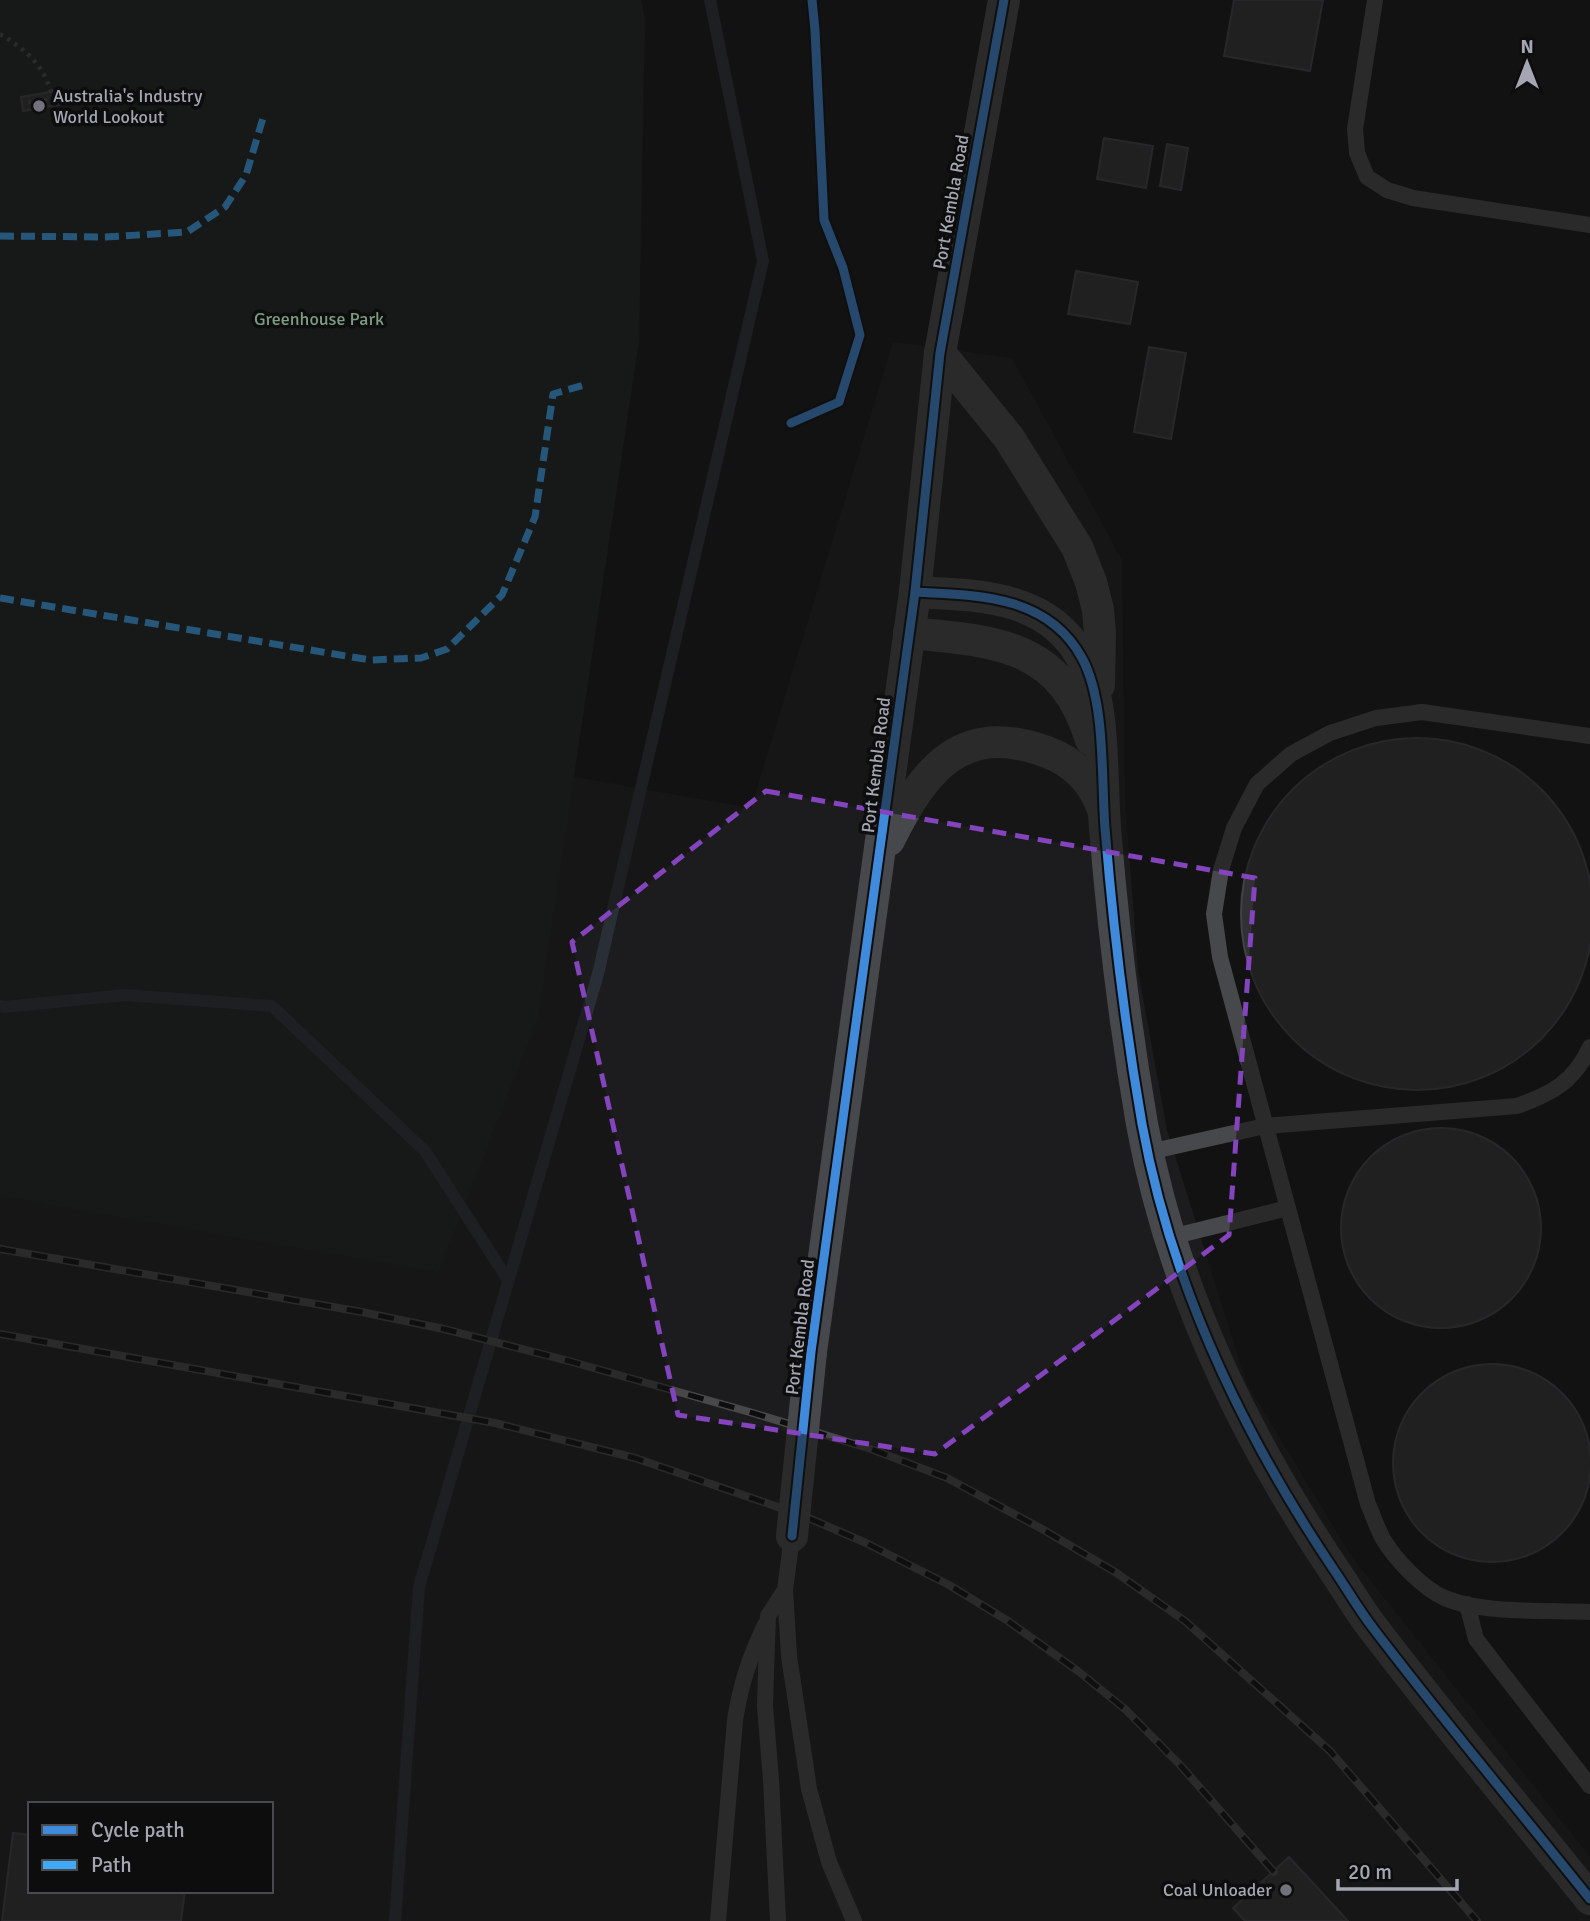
<svg xmlns="http://www.w3.org/2000/svg" width="1590" height="1921" font-family="Signika,sans-serif">
<rect width="100%" height="100%" fill="#121212"/>
<!-- built -->
<path fill="#1c1c1e" fill-rule="evenodd" d="M 893,342 L 1012,358 L 1122,560 L 1125,800 L 1138,970 L 1167,1130 L 1246,1382 L 1351,1556 L 1590,1857 L 1590,1921 L 0,1921 L 0,1196 L 432,1270 L 517,767 L 751,808 ZM 30,1804 L 271,1804 L 271,1891 L 30,1891 Z"/>
<!-- green -->
<path fill="#1c221e" d="M 0,0 L 641,0 L 645,19 L 639,341 L 538,1017 L 438,1272 L 0,1196 Z"/>
<g fill="none" stroke-linecap="round" stroke-linejoin="round">
<!-- stream -->
<g stroke="#2a2f37" stroke-width="12">
<path d="M 0,1006 L 4,1007 L 125,995 L 272,1006 L 425,1151 L 508,1280"/>
<path d="M 395,1921 L 419,1587 L 598,974 L 763,261 L 710,0"/>
</g>
</g>
<!-- building -->
<g fill="#313133" stroke="#424246" stroke-width="2">
<path d="M 1234,0 L 1323,0 L 1310,71 L 1224,56 Z"/>
<path d="M 56,91 L 59,105 L 23,111 L 21,97 Z"/>
<path d="M 1104,138 L 1153,146 L 1146,188 L 1097,179 Z"/>
<path d="M 1167,144 L 1188,148 L 1181,190 L 1160,186 Z"/>
<path d="M 1076,271 L 1138,282 L 1130,324 L 1068,314 Z"/>
<path d="M 1149,347 L 1186,353 L 1171,439 L 1134,432 Z"/>
<circle cx="1417" cy="914" r="176"/>
<circle cx="1441" cy="1228" r="100"/>
<circle cx="1492" cy="1463" r="99"/>
<path d="M 13,1833 L 30,1835 L 30,1891 L 185,1891 L 181,1921 L 2,1921 Z"/>
<path d="M 1289,1857 L 1348,1921 L 1245,1921 L 1233,1908 Z"/>
</g>
<g fill="none" stroke-linecap="round" stroke-linejoin="round">
<!-- path -->
<path stroke="#48484d" stroke-width="4.5" stroke-dasharray="3.5 5" stroke-linecap="butt" d="M 0,34 C 28,51 46,67 53,100 L 28,102"/>
<!-- service -->
<g stroke="#47484b" stroke-width="16">
<path d="M 1375,0 L 1355,129 L 1357,153 L 1367,177 L 1387,190 L 1413,198 L 1590,225"/>
<path d="M 1590,736 L 1422,712 L 1376,718 L 1330,733 L 1291,754 L 1257,784 L 1234,828 L 1221,870 L 1214,914 L 1220,957 L 1368,1504 C 1373,1515 1377,1528 1383,1539 C 1395,1559 1423,1589 1445,1598 C 1482,1614 1549,1610 1590,1612"/>
<path d="M 1149,1152 L 1265,1126 L 1517,1106 C 1551,1094 1574,1082 1590,1047"/>
<path d="M 1171,1237 L 1288,1208"/>
<path d="M 792,1536 L 785,1590 L 789,1656 L 809,1789 L 829,1862 L 854,1921"/>
<path d="M 1467,1604 L 1476,1639 L 1590,1786"/>
<path d="M 718,1921 L 735,1720 C 741,1683 749,1659 765,1625"/>
<path d="M 778,1921 L 771,1780 L 765,1706 L 766,1672 L 768,1616 L 785,1590"/>
</g>
<!-- minor -->
<g stroke="#47484b" stroke-width="32">
<path d="M 940,353 L 1009,438 L 1077,547 L 1091,582 L 1098,610 L 1100,634 L 1099,685"/>
<path d="M 915,592 C 977,595 1048,595 1082,658 C 1106,702 1101,777 1105,828 C 1113,927 1125,1026 1142,1124 C 1171,1284 1244,1436 1334,1570 C 1347,1589 1359,1610 1373,1628 C 1443,1720 1518,1809 1590,1899"/>
<path d="M 909,633 C 994,641 1062,643 1091,740"/>
<path d="M 889,840 C 924,770 961,720 1047,752 C 1074,762 1092,780 1102,807"/>
<path d="M 811,1352 L 915,592 L 940,353 L 1004,0"/>
</g>
<!-- rail casing -->
<g stroke="#48484b" stroke-width="8">
<g id="rail">
<path d="M 0,1249 L 362,1312 L 444,1329 L 569,1361 L 753,1413 L 871,1449 L 947,1478 L 1042,1529 L 1115,1572 L 1185,1621 L 1330,1751 L 1477,1921"/>
<path d="M 0,1334 L 495,1423 L 635,1458 L 804,1516 L 866,1543 L 949,1585 L 1008,1621 L 1078,1671 L 1126,1710 L 1181,1766 L 1274,1872"/>
</g>
</g>
<!-- rail -->
<use href="#rail" stroke="#0d0d0e" stroke-width="5" stroke-dasharray="16" stroke-linecap="butt"/>
<!-- minor-bridge -->
<path stroke="#47484b" stroke-width="32" d="M 792,1536 L 811,1352"/>
<!-- quiet -->
<g stroke="#3fa9f5" stroke-width="7" stroke-dasharray="14 7" stroke-linecap="butt">
<path d="M 0,236 L 105,237 L 187,232 L 225,207 L 246,175 L 263,118"/>
<path d="M 0,598 L 370,660 L 421,658 L 447,649 L 502,595 L 535,517 L 553,394 L 584,385"/>
</g>
<!-- cycleway casing -->
<g stroke="#0d0d0e" stroke-width="13">
<g id="cycleway">
<path d="M 791,423 L 839,402 L 860,335 L 843,268 L 824,220 L 815,30 L 812,0"/>
<path d="M 915,592 C 977,595 1048,595 1082,658 C 1106,702 1101,777 1105,828 C 1113,927 1125,1026 1142,1124 C 1171,1284 1244,1436 1334,1570 C 1347,1589 1359,1610 1373,1628 C 1443,1720 1518,1809 1590,1899"/>
<path d="M 792,1536 L 811,1352 L 915,592 L 940,353 L 1004,0"/>
</g>
</g>
<!-- cycleway -->
<use href="#cycleway" stroke="#408adc" stroke-width="9"/>
</g>
<!-- marked area -->
<path d="M0 0H1590V1921H0ZM 766,791 L 1255,878 L 1229,1235 L 935,1454 L 678,1415 L 572,942 Z" fill="#121212" fill-opacity=".55" fill-rule="evenodd"/>
<path fill="none" stroke="#8344bd" stroke-width="5" stroke-dasharray="14 9" stroke-linejoin="round" d="M 766,791 L 1255,878 L 1229,1235 L 935,1454 L 678,1415 L 572,942 Z"/>
<!-- markers -->
<g fill="#71727b" stroke="#0d0d0e" stroke-width="2.5">
<circle cx="39" cy="106" r="7"/>
<circle cx="1286" cy="1890" r="7"/>
</g>
<g text-anchor="middle" dominant-baseline="central" stroke-width="7" stroke-linejoin="round" paint-order="stroke">
<!-- poi labels -->
<g font-size="18" fill="#a4a6b3" stroke="#0d0d0e" text-anchor="start">
<text x="53" y="96">Australia's Industry<tspan x="53" dy="21">World Lookout</tspan></text>
<text x="1272" y="1890" text-anchor="end">Coal Unloader</text>
</g>
<!-- street labels -->
<g font-size="18" fill="#a4a6b3" stroke="#0d0d0e">
<text transform="translate(951 202) rotate(-80)">Port Kembla Road</text>
<text transform="translate(876 765) rotate(-83)">Port Kembla Road</text>
<text transform="translate(800 1327) rotate(-83)">Port Kembla Road</text>
</g>
<!-- park labels -->
<g font-size="18" fill="#7c9d83" stroke="#0d0d0e">
<text x="319" y="319">Greenhouse Park</text>
</g>
</g>
<!-- legend -->
<rect x="28" y="1802" width="245" height="91" fill="#0d0d0e" stroke="#494a50" stroke-width="2"/>
<rect x="42" y="1825" width="35" height="10" fill="#408adc" stroke="#494a50" stroke-width="2"/>
<text x="91" y="1837" font-size="21" fill="#a4a6b3">Cycle path</text>
<rect x="42" y="1860" width="35" height="10" fill="#3fa9f5" stroke="#494a50" stroke-width="2"/>
<text x="91" y="1872" font-size="21" fill="#a4a6b3">Path</text>
<!-- north arrow -->
<g transform="translate(1527 63)" stroke="#0d0d0e" stroke-width="5" paint-order="stroke">
<path d="M0-5L12 26L0 18L-12 26Z" fill="#a4a6b3"/>
<text y="-10" font-size="19" font-weight="bold" text-anchor="middle" fill="#a4a6b3">N</text>
</g>
<!-- scale -->
<path d="M1338 1879v10h119v-10" fill="none" stroke="#a4a6b3" stroke-width="3.5"/>
<text x="1348" y="1879" font-size="21" fill="#a4a6b3" stroke="#0d0d0e" stroke-width="5" paint-order="stroke">20 m</text>
</svg>
